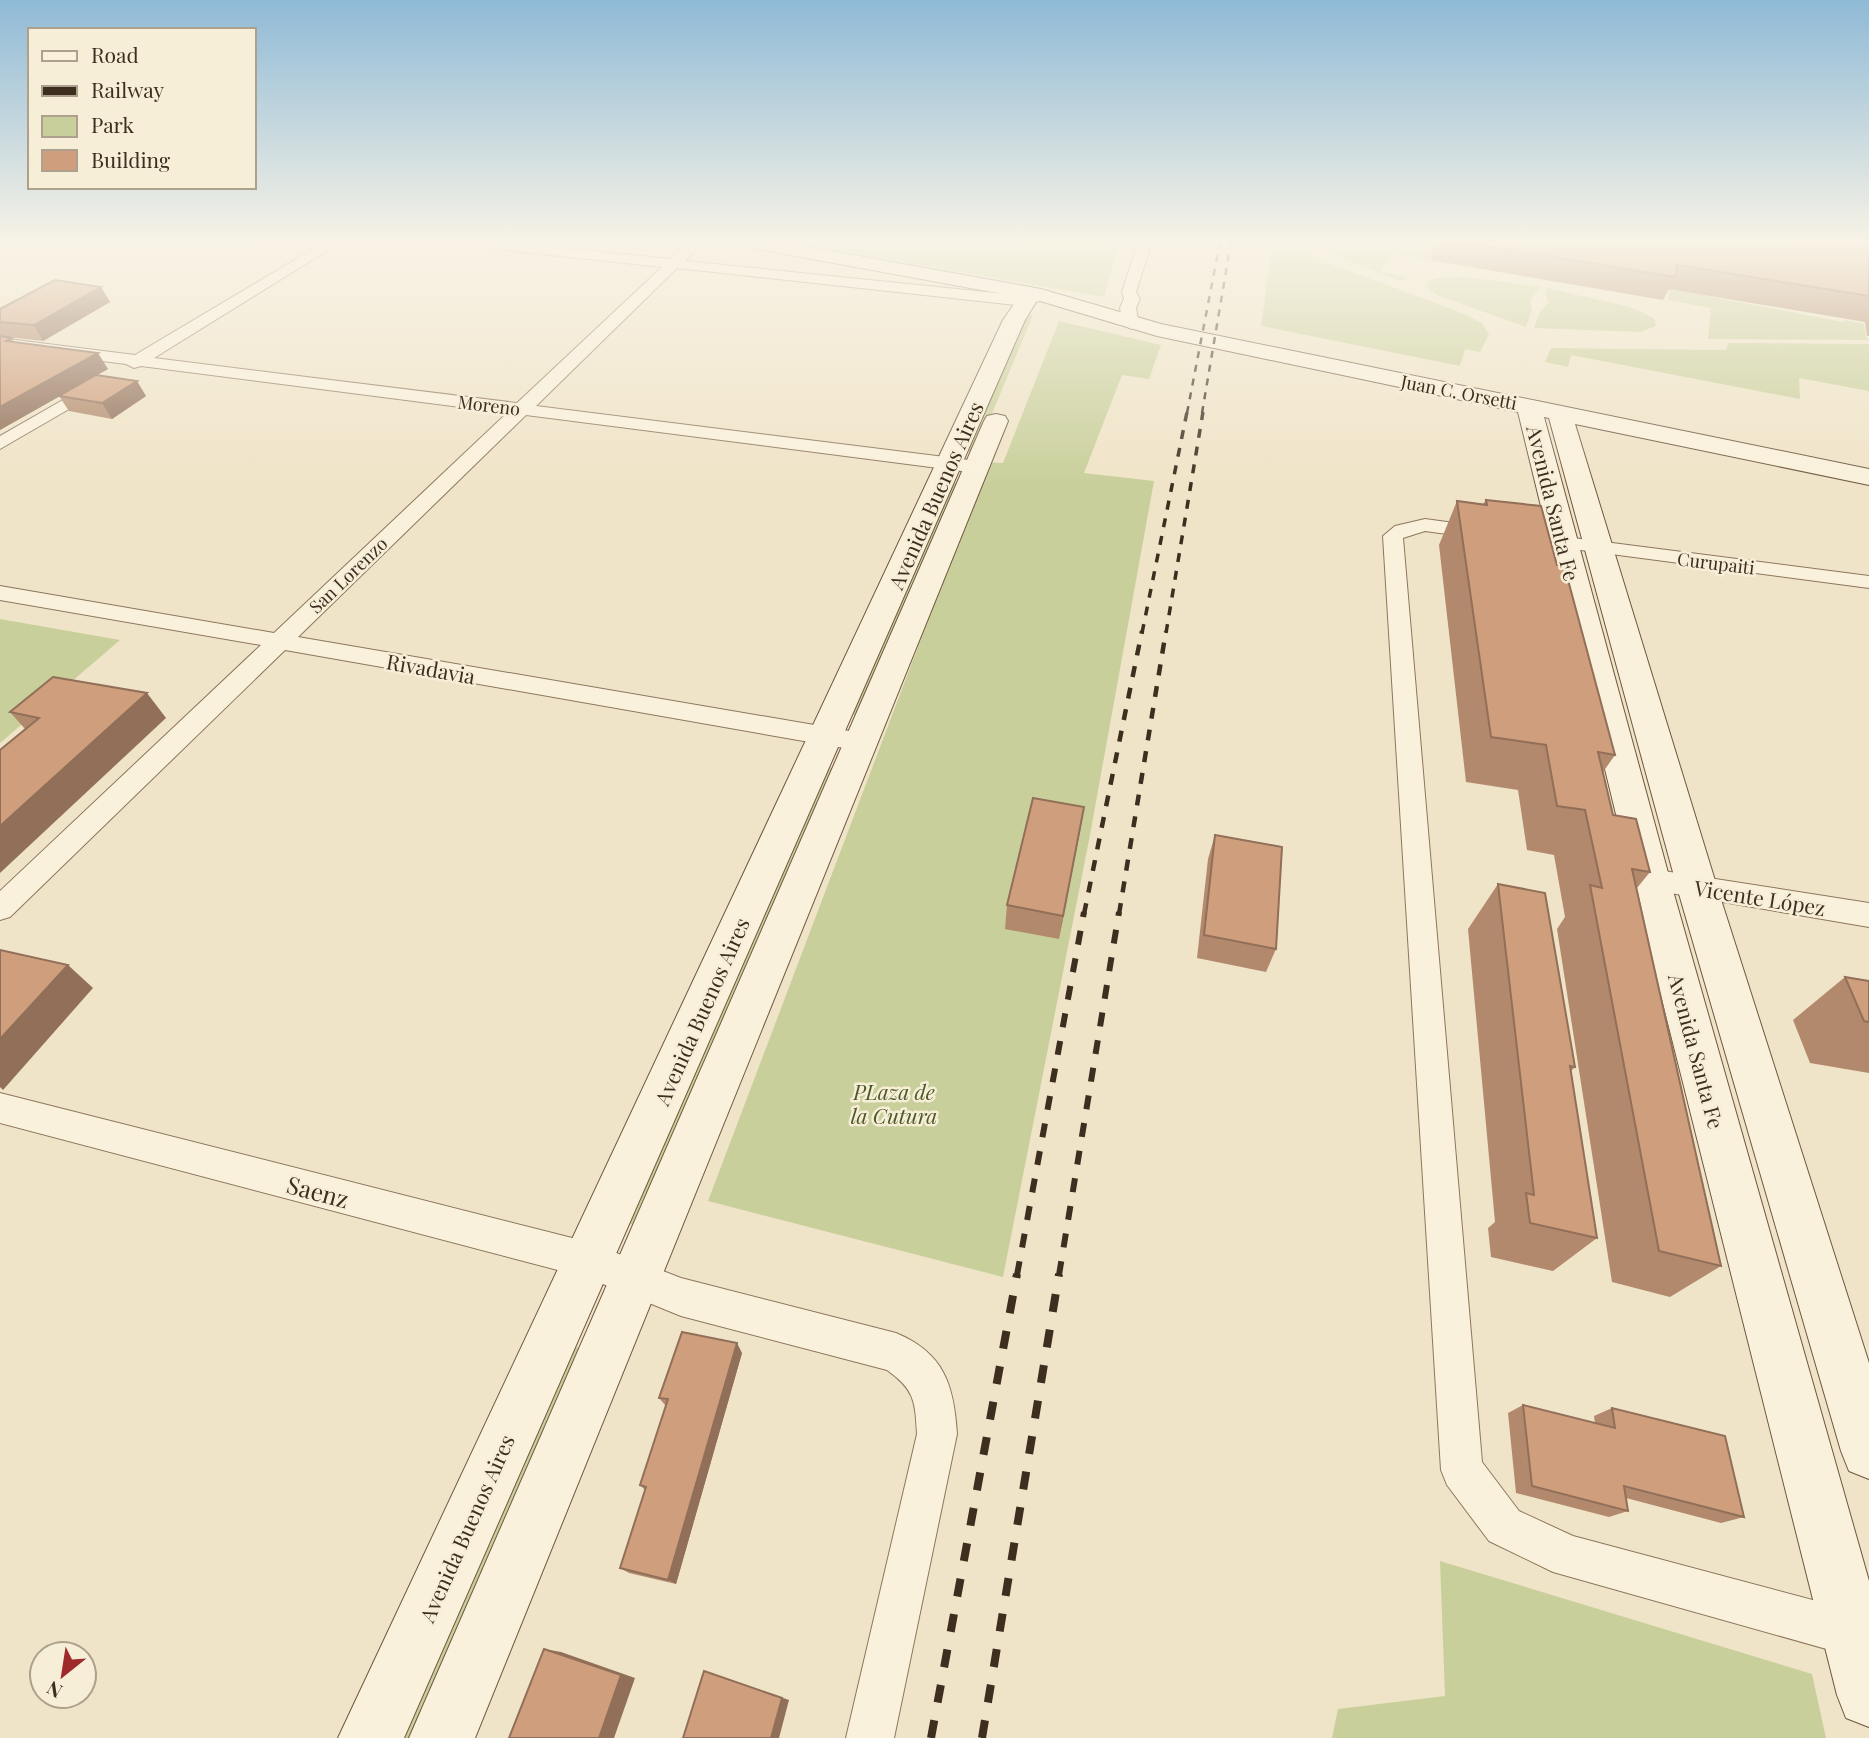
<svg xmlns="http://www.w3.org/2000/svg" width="1869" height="1738" font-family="'Playfair Display',serif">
<rect width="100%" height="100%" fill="#f0e4c8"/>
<!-- green -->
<g fill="#c9cf9b">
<path d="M 788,242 L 1120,242 L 1104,297 Z"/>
<path d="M 1273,242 L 1295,242 L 1302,249 L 1320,260 L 1467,315 L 1482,323 L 1489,334 L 1480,352 L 1465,349 L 1460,366 L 1261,326 Z"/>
<path d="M 1316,242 L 1439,242 L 1429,261 L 1392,254 L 1380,272 L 1407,277 L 1404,280 L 1398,280 L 1338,257 Z"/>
<path d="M 1673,263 L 1709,269 L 1707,296 L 1843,322 L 1844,320 L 1864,324 L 1866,337 L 1869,340 L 1708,339 L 1711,308 L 1668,300 Z"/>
<path d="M 1464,277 L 1541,287 L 1530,300 L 1532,310 L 1526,327 L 1437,295 L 1427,287 L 1428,282 L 1436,278 Z"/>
<path d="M 1547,288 L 1630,307 L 1654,318 L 1656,326 L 1640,332 L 1534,328 L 1540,312 L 1549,302 L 1545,295 Z"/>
<path d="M 1027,314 L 1033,315 L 977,450 L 970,454 L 967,449 Z"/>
<path d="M 1059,321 L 1161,345 L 1149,379 L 1122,375 L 1084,473 L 1154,481 L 1090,835 L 1003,1277 L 708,1201 L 988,462 L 1003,463 Z"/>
<path d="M 1728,343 L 1869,344 L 1869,391 L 1799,378 L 1800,399 L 1571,355 L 1568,367 L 1545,362 L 1551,348 L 1726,350 Z"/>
<path d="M 953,483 L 957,483 L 860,714 L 854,715 L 850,713 Z"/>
<path d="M 0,619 L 120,640 L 0,743 Z"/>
<path d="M 828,767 L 833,768 L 640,1221 L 632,1225 L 626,1220 Z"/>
<path d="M 572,1346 L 579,1348 L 419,1738 L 393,1738 Z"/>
<path d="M 1440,1561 L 1812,1674 L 1826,1738 L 1332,1738 L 1338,1709 L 1445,1696 Z"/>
</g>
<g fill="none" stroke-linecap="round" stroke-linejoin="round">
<!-- street casing -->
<g stroke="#8d765c" stroke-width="2">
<g id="street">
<path d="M 325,242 L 341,242 L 154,358 L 517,403 L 662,267 L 468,246 L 461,242 L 503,242 L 670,259 L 689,242 L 703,242 L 685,261 L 1026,296 L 1034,301 L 1026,306 L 677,268 L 536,406 L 977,461 L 986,467 L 977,473 L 526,415 L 298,637 L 861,733 L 870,736 L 874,742 L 870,748 L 861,751 L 285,650 L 10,917 L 0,920 L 0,891 L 261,645 L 0,600 L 0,586 L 274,633 L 507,413 L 141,366 L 134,368 L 126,364 L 0,348 L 0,338 L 135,355 Z"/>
<path d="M 1138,242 L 1152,242 L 1136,292 L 1140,299 L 1136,308 L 1139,324 L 1131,329 L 1123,324 L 1120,308 L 1124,299 L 1122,292 Z"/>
<path d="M 96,381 L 102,382 L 105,386 L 102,390 L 0,449 L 0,436 Z"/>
<path d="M 1425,519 L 1484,527 L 1491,529 L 1494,533 L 1491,537 L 1484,539 L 1425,531 L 1403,538 L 1482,1462 L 1519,1511 L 1573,1536 L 1869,1615 L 1869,1661 L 1553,1572 L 1489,1541 L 1447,1485 L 1441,1470 L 1383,536 L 1395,526 Z"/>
<path d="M 1542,534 L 1869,576 L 1869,588 L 1535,544 L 1532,540 L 1535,536 Z"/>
<path d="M 1651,869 L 1869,903 L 1869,927 L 1641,888 L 1637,880 L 1641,872 Z"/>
<path d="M 0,1093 L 588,1242 L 681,1278 L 896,1333 C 944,1353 954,1385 957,1434 L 894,1738 L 846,1738 L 917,1434 C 915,1401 915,1390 887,1370 L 681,1316 L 588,1278 L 0,1123 Z"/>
</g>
</g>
<!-- secondary casing -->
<g stroke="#6f573f" stroke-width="2">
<g id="secondary">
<path d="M 743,242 L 781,242 L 1041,289 L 1161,324 L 1869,469 L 1869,485 L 1575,424 L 1717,887 L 1869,1363 L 1869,1479 L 1849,1471 L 1841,1451 L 1677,887 L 1549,418 L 1544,417 L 1670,880 L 1869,1581 L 1869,1727 L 1846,1718 L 1837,1695 L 1632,880 L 1518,412 L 1157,336 L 1040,301 L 1036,302 L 1025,320 L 404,1738 L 338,1738 L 1003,320 L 1019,297 L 752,248 Z"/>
<path d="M 996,414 L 1005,416 L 1008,421 L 475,1738 L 409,1738 L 984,421 L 987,416 Z"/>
</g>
</g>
<!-- street -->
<use href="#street" fill="#faf1dc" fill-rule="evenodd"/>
<!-- secondary -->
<use href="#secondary" fill="#faf1dc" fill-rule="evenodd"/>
<!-- rail-far4 -->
<g stroke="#3d2e20" stroke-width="2.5" stroke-dasharray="7 7" stroke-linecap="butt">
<path d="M 1187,413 L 1220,242"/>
<path d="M 1202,413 L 1231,242"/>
</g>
<!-- rail-far3 -->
<g stroke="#3d2e20" stroke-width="3.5" stroke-dasharray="9 9" stroke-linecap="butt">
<path d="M 1142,633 L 1187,412"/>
<path d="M 1166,633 L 1203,412"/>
</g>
<!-- rail-far2 -->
<g stroke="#3d2e20" stroke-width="4.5" stroke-dasharray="11 11" stroke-linecap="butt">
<path d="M 1084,914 L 1142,631"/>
<path d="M 1119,914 L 1166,631"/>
</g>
<!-- rail-far1 -->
<g stroke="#3d2e20" stroke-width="6" stroke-dasharray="14 14" stroke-linecap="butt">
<path d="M 1017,1275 L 1084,912"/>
<path d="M 1059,1275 L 1119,912"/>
</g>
<!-- rail -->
<g stroke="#3d2e20" stroke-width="8" stroke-dasharray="18 18" stroke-linecap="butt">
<path d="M 931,1738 L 1017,1274"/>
<path d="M 982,1738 L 1059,1274"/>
</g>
</g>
<!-- wall -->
<g fill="#b2896c">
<path d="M 1436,242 L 1869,242 L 1869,336 L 1867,336 L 1865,322 L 1669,289 L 1663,300 L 1430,260 Z"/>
<path d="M 101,287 L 110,302 L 43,341 L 8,337 L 15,342 L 108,369 L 97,375 L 146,396 L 112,419 L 69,411 L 59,396 L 0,430 L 0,309 Z"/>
<path d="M 1486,500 L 1557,565 L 1615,755 L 1603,772 L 1613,815 L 1650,872 L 1637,888 L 1721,1266 L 1670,1297 L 1612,1282 L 1557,929 L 1565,917 L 1554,855 L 1527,850 L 1518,790 L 1466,782 L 1439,545 L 1457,501 L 1483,504 Z"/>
<path d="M 10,712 L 166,718 L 25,729 Z"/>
<path d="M 1080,831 L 1059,939 L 1005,929 L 1007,905 Z"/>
<path d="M 1215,835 L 1276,949 L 1266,972 L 1197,958 L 1208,859 Z"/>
<path d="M 1498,884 L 1575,1067 L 1571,1071 L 1597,1238 L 1553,1271 L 1491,1257 L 1488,1228 L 1495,1222 L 1468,929 Z"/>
<path d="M 1845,977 L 1869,981 L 1869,1073 L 1810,1063 L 1793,1020 Z"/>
<path d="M 742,1353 L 676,1584 L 629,1573 L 620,1568 L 645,1490 L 640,1485 L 666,1406 L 659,1398 Z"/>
<path d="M 1523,1405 L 1595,1423 L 1594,1416 L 1612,1408 L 1744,1517 L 1721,1523 L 1626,1498 L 1628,1511 L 1609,1517 L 1516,1493 L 1508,1413 Z"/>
</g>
<!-- shaded-wall -->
<g fill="#916f58">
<path d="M 101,287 L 110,302 L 43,341 L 34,325 Z"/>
<path d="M 98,353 L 108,369 L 0,430 L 0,407 Z"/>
<path d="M 137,381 L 146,396 L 112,419 L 102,403 Z"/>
<path d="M 147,693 L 166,718 L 0,873 L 0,826 Z"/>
<path d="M 1084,807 L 1080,831 L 1059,939 L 1063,916 Z"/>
<path d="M 68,965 L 93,988 L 3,1090 L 0,1087 L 0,1039 Z"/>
<path d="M 737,1343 L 742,1353 L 676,1584 L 668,1580 Z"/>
<path d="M 544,1649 L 561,1652 L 635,1678 L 614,1738 L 599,1738 Z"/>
<path d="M 704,1671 L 789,1700 L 779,1738 L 771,1738 Z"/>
</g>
<!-- building -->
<g fill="#cf9f7d" stroke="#916f58" stroke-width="2">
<path d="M 1463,242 L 1869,242 L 1869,296 L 1677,265 L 1675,277 Z"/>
<path d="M 55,280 L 101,287 L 34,325 L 0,322 L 0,309 Z"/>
<path d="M 0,336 L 12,338 L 6,341 L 98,353 L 0,407 Z"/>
<path d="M 96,375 L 137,381 L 102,403 L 59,396 Z"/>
<path d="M 1486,500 L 1541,506 L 1557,565 L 1564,565 L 1615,755 L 1598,752 L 1613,815 L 1636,819 L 1650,872 L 1632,869 L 1721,1266 L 1659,1251 L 1590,885 L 1602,888 L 1585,810 L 1557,806 L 1546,745 L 1491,737 L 1457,501 L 1487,505 Z"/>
<path d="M 53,677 L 147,693 L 0,826 L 0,750 L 39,718 L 10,712 Z"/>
<path d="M 1033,798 L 1084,807 L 1063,916 L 1007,905 Z"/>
<path d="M 1215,835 L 1282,847 L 1276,949 L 1204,935 Z"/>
<path d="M 1498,884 L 1545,893 L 1575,1067 L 1570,1066 L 1597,1238 L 1530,1223 L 1526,1193 L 1534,1195 Z"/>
<path d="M 0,950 L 68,965 L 0,1039 Z"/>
<path d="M 1845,977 L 1869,981 L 1869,1022 L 1864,1021 Z"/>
<path d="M 682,1332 L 737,1343 L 668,1580 L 620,1568 L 646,1487 L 640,1485 L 668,1399 L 659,1398 Z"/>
<path d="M 1523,1405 L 1615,1428 L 1612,1408 L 1725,1436 L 1744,1517 L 1624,1486 L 1628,1511 L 1532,1486 Z"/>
<path d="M 544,1649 L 621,1675 L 599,1738 L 509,1738 Z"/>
<path d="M 704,1671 L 782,1698 L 771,1738 L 683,1738 Z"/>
</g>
<!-- sky -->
<linearGradient id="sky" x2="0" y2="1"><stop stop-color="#8fbad6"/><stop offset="0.5" stop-color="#f8f3e6"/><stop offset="1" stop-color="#f8f3e6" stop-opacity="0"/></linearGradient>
<rect width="1869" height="485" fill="url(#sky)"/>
<g text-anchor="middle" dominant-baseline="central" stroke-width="5" stroke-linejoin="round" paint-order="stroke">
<!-- far-street labels -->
<g font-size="18" fill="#3d2e20" stroke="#f7eed8">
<text transform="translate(1459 392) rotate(11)">Juan C. Orsetti</text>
<text transform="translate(489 405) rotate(7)">Moreno</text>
<text transform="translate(1716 563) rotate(7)">Curupaiti</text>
<text transform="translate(348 575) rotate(-44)">San Lorenzo</text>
</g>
<!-- street labels -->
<g font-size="21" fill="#3d2e20" stroke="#f7eed8">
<text transform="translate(935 495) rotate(-66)">Avenida Buenos Aires</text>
<text transform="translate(1554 503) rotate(76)">Avenida Santa Fe</text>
<text transform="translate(431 668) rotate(10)">Rivadavia</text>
<text transform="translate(1760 897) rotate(9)">Vicente López</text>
<text transform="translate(701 1011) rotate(-66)">Avenida Buenos Aires</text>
<text transform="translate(1697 1051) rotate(75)">Avenida Santa Fe</text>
<text transform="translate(466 1528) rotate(-66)">Avenida Buenos Aires</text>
</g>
<!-- park labels -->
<g font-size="21" font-style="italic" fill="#4d5a26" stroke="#f7eed8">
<text x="894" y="1091">PLaza de<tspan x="894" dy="24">la Cutura</tspan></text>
</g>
<!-- near-street labels -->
<g font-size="24" fill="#3d2e20" stroke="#f7eed8">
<text transform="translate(318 1191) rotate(15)">Saenz</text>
</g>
</g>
<!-- legend -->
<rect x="28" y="28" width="228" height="161" fill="#f7eed8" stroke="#ada18e" stroke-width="2"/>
<rect x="42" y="51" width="35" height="10" fill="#faf1dc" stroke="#ada18e" stroke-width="2"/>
<text x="91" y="63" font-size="21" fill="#3d2e20">Road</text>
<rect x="42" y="86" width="35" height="10" fill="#3d2e20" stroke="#ada18e" stroke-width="2"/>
<text x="91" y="98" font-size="21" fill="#3d2e20">Railway</text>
<rect x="42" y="116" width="35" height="21" fill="#c9cf9b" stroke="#ada18e" stroke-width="2"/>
<text x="91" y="133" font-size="21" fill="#3d2e20">Park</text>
<rect x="42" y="150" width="35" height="21" fill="#cf9f7d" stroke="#ada18e" stroke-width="2"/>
<text x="91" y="168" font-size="21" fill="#3d2e20">Building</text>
<!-- north arrow -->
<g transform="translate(63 1675) rotate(210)"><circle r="33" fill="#f7eed8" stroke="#ada18e" stroke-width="2"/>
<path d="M0-5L12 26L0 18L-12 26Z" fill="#9e2a2b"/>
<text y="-10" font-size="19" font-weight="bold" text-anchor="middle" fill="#3d2e20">N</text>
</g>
</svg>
